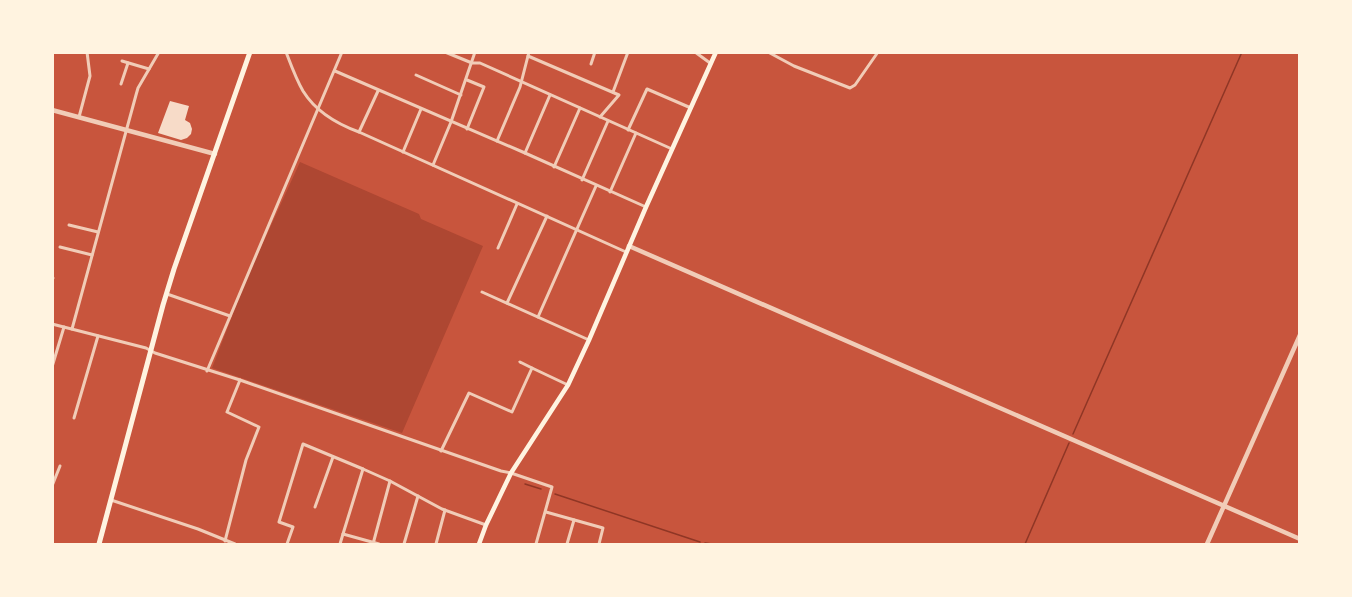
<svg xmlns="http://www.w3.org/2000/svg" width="1352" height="597" font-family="'Fira Sans',sans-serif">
<rect width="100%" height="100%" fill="#c8553d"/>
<!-- green -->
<path fill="#ae4732" d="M 300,162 L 419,214 L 421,219 L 483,246 L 402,433 L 212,368 L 246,280 Z"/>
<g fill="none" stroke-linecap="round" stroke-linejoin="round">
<!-- stream -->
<g stroke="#8f3625" stroke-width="1.5">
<path d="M 1073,434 L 1242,52"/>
<path d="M 525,484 L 541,489"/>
<path d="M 555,494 L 700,542"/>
<path d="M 705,543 L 712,544"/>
<path d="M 1025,544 L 1069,443"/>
</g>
</g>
<!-- building -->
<path fill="#f7dbc8" d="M 170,101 L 189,106 L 185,120 L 190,123 L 192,129 L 191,134 L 187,138 L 181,140 L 158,133 Z"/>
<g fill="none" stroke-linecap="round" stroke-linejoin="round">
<!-- minor -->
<g stroke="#f1ccb7" stroke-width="3">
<path d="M 286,52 C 291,65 296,79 303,91 C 316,112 337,124 359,132 L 626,252"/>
<path d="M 445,52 L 472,63 L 480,63 L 672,149"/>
<path d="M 695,52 L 710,63"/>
<path d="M 768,52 L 794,66 L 850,88 L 855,85 L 878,52"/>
<path d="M 528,56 L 619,95 L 600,117"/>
<path d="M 122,61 L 149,69"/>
<path d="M 591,64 L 595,52"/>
<path d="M 335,71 L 525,153 L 646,207"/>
<path d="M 416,75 L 461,95"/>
<path d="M 467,80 L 484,87 L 467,129"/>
<path d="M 121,84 L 128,63"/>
<path d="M 613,92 L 628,52"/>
<path d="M 79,117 L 90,76 L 87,52"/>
<path d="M 628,130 L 647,89 L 691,108"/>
<path d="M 359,132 L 378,91"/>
<path d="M 497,141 L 520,87 L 529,52"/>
<path d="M 403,152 L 421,109"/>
<path d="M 525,153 L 550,95"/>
<path d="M 433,165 L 451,122 L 475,52"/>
<path d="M 554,167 L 580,108"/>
<path d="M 582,180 L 608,121"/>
<path d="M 610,192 L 636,133"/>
<path d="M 69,225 L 98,232"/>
<path d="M 60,247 L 92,255"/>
<path d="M 498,248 L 517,204"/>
<path d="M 52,280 L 53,278"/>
<path d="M 482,292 L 589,340"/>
<path d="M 167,294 L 230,316"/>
<path d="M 507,303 L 547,216"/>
<path d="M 538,317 L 596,186"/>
<path d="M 52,324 L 146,348 L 155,353 L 240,380 L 501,471 L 511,473 L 552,487 L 536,544"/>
<path d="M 72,329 L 136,95 L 138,88 L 159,52"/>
<path d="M 520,362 L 532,368"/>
<path d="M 52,367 L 64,327"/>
<path d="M 207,371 L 342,52"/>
<path d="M 74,418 L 98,336"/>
<path d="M 441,451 L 469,393 L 512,412 L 532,368 L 568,385"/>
<path d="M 52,486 L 60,466"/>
<path d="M 111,500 L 198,529 L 235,544"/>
<path d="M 315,507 L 333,457"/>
<path d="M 546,512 L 603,528 L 599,544"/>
<path d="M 343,534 L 363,469 L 390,481"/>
<path d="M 225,541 L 246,460 L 259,427 L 227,412 L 240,380"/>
<path d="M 287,544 L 293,527 L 279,522 L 303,444 L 363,469"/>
<path d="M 340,544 L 343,534 L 379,544"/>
<path d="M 373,544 L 390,481 L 442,509 L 486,525"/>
<path d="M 404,544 L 418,496"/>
<path d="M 436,544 L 445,510"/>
<path d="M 567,544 L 574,520"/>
</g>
<!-- tertiary -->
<g stroke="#f1ccb7" stroke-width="4.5">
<path d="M 52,110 L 215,154"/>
<path d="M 629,246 L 1300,539"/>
<path d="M 1207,544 L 1300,335"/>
</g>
<!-- secondary -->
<path stroke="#fff3e0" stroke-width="4.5" d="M 479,544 L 486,525 L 511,473 L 568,385 L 589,340 L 646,207 L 716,52"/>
<!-- trunk -->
<path stroke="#fff3e0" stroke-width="5" d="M 99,544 L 163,305 L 174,269 L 250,52"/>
</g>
<!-- border -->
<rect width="1352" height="597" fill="none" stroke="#fff3e0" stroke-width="108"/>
</svg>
